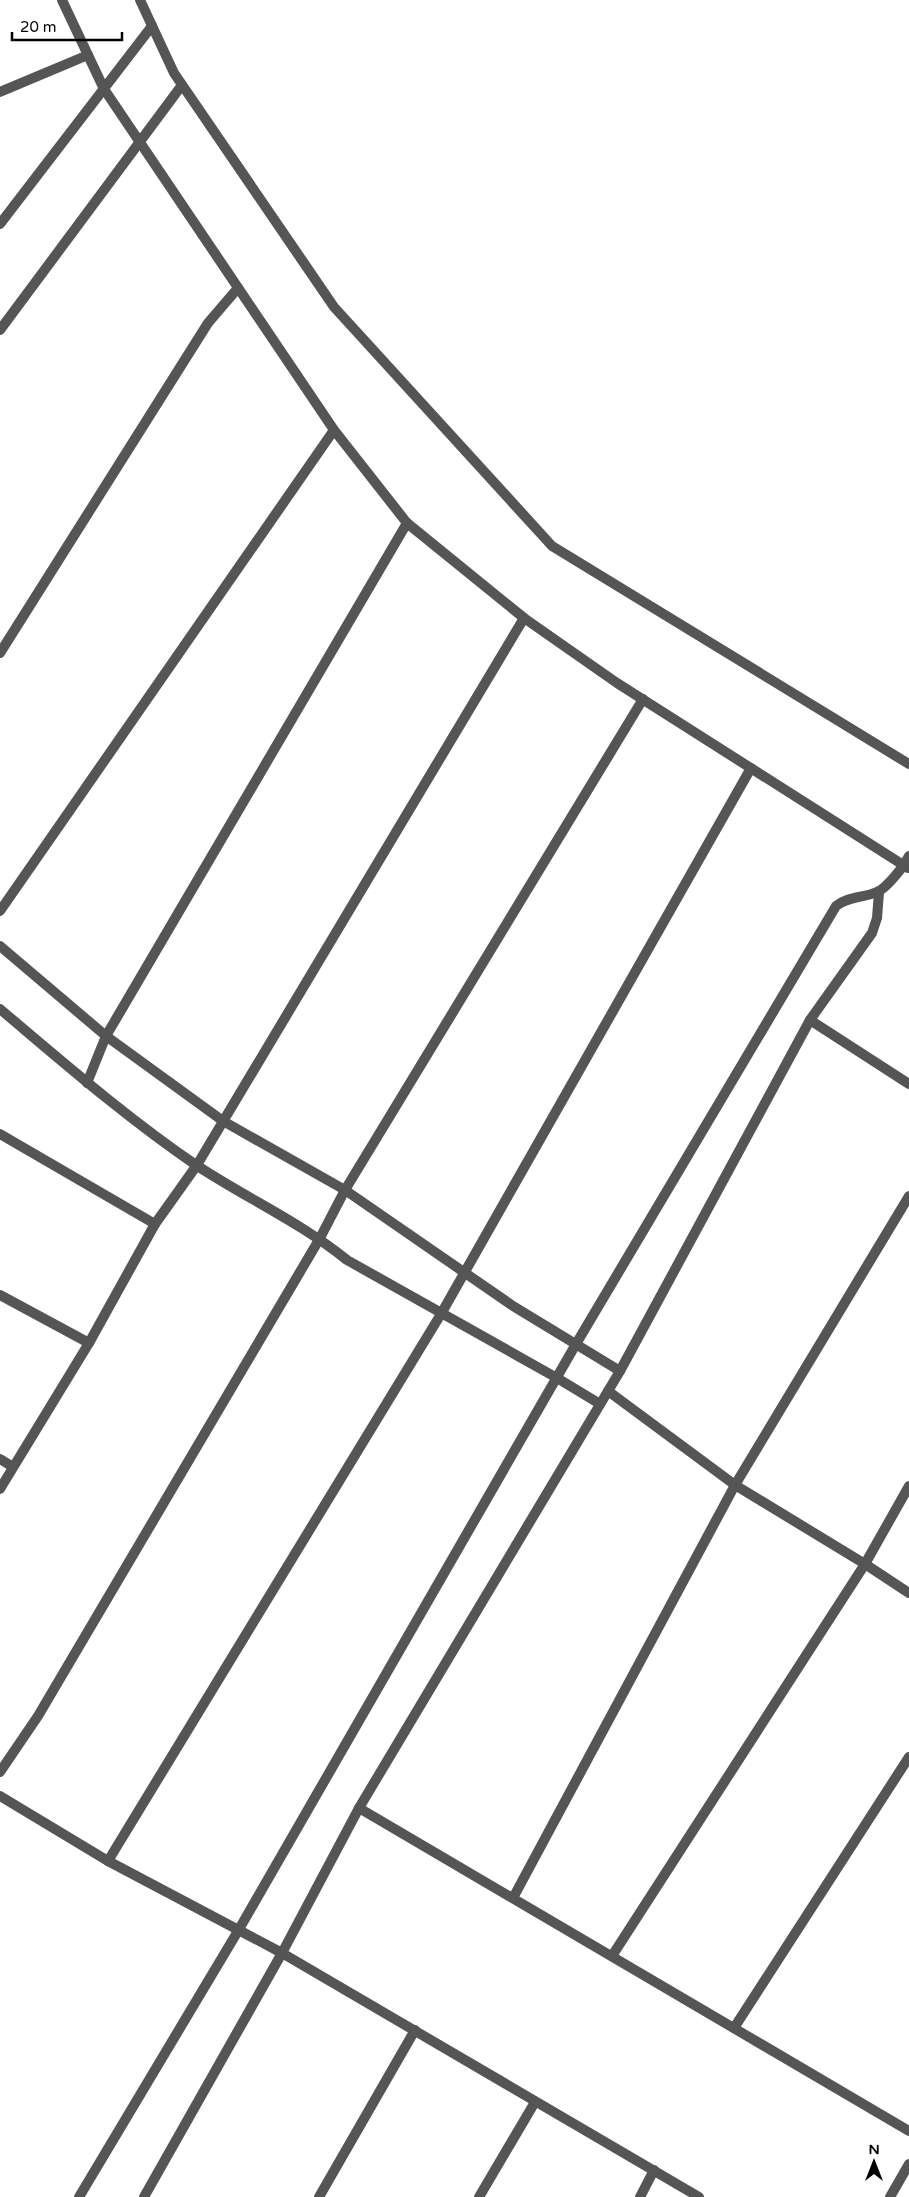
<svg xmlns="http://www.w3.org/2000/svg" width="909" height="2197" font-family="'Varela Round',sans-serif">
<rect width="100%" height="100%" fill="#fff"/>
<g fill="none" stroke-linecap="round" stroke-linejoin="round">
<!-- street -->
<g stroke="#555" stroke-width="10">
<path d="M 62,0 L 104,89 L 334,430 L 407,523 L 524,618 L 617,683 L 908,868"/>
<path d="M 140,0 L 174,73 L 334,307 L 552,546 L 909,764"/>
<path d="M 0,92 L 88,55"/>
<path d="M 0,224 L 152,26"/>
<path d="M 0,330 L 182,85"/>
<path d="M 0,653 L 208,323 L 238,288"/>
<path d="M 0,911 L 334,430"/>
<path d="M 0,946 L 106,1036 L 223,1121 L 345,1190 L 513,1306 L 620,1371"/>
<path d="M 0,1009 C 64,1063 127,1118 196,1165 C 246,1198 300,1222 347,1260 L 557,1378 L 600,1404"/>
<path d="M 810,1020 L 909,1084"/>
<path d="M 87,1083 L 106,1036 L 407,523"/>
<path d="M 0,1134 L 155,1224"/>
<path d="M 0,1295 L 89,1343"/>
<path d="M 608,1391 L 735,1485 L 865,1564 L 909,1593"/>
<path d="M 0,1459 L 13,1467"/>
<path d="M 0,1489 L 89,1343 L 155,1224 L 197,1165 L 524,618"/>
<path d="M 0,1772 L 38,1716 L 320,1238 L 345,1190 L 643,699"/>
<path d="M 0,1796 L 108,1861 L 282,1953 L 699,2197"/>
<path d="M 359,1808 L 909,2131"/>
<path d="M 108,1861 L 441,1314 L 751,768"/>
<path d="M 513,1898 L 735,1485 L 909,1196"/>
<path d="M 612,1956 L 865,1564 L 909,1486"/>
<path d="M 734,2028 L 909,1757"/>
<path d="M 79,2197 L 238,1931 L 576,1344 L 836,906 C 848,896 864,898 877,892 C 887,888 904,866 909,856"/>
<path d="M 144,2197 L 282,1953 L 359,1808 L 620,1371 L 810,1020 L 872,933 L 877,918 L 879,892"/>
<path d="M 319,2197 L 415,2030"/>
<path d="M 479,2197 L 535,2102"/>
<path d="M 640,2197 L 654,2170"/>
<path d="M 890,2197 L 909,2164"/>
</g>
</g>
<!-- north arrow -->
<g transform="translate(874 2162)" stroke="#ffffff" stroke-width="4" paint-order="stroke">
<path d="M0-4L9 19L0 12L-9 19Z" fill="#000000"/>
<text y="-8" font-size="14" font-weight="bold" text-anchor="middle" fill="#000000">N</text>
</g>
<!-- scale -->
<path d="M12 32v8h110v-8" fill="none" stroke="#000000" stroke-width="2.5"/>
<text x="20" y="32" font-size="15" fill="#000000" stroke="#ffffff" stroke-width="4" paint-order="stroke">20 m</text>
</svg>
